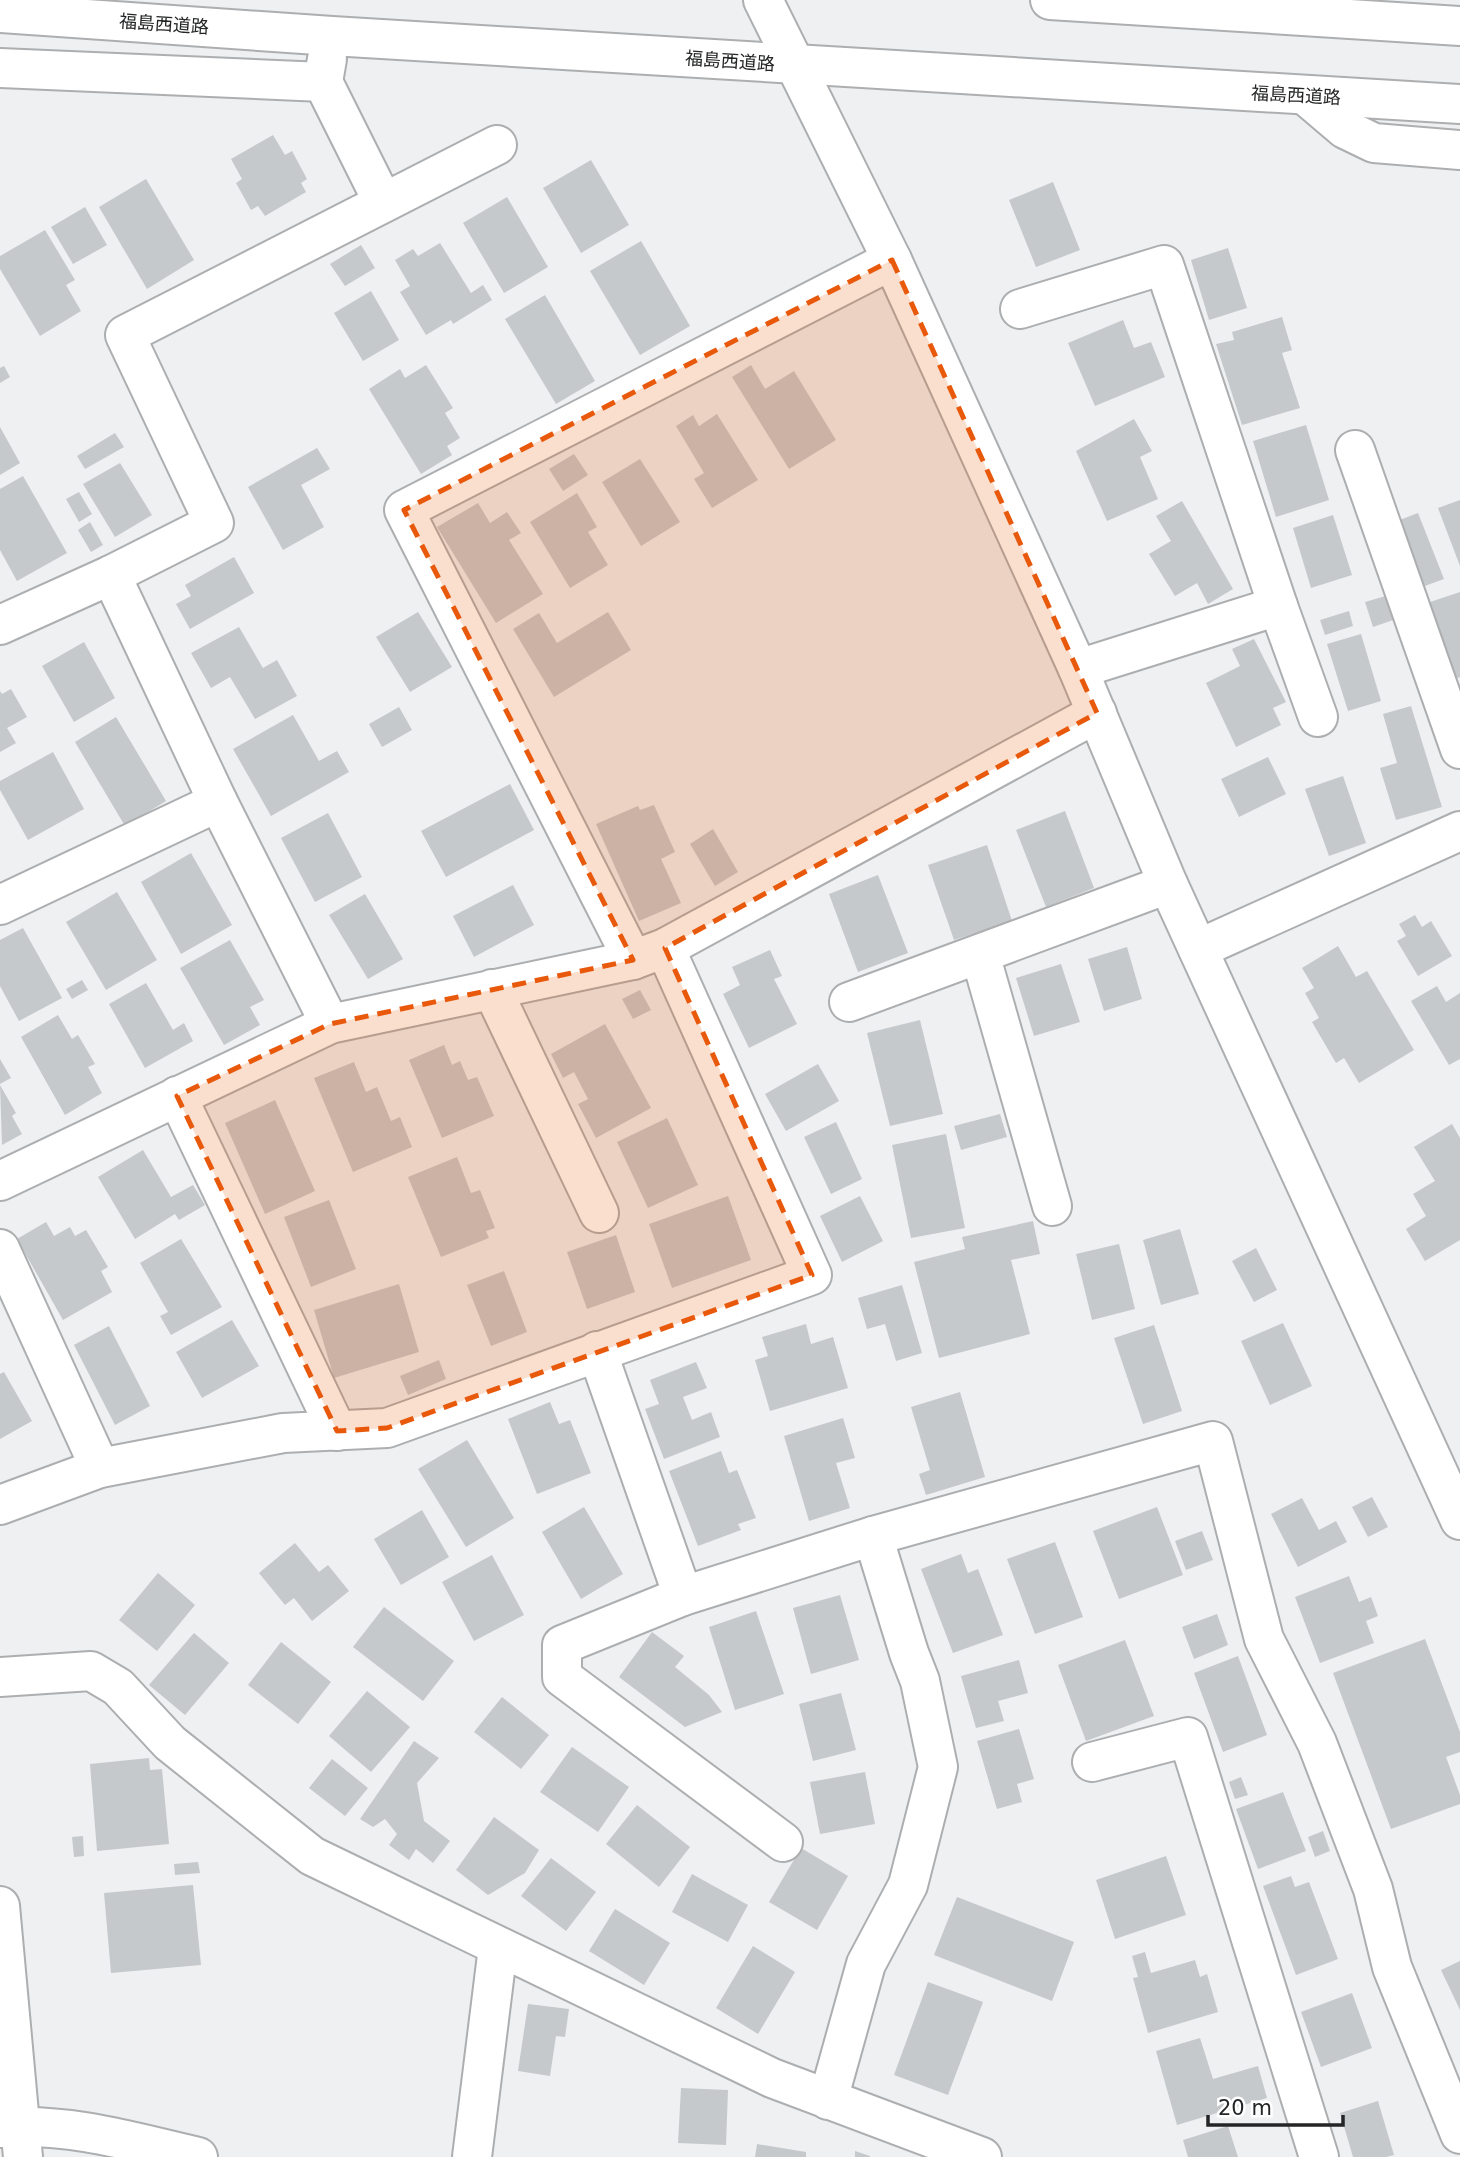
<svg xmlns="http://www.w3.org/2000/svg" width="1460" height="2157" font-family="'DejaVu Sans','Noto Sans JP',sans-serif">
<rect width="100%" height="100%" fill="#eef0f2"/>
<!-- building -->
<g fill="#c6c9cb">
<path d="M 273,135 L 285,155 L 292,151 L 307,179 L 301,183 L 306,192 L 265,216 L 258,206 L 251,210 L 236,183 L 242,179 L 231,159 Z"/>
<path d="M 591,160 L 629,225 L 581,253 L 543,188 Z"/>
<path d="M 146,179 L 194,260 L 147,289 L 99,207 Z"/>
<path d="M 1053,182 L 1080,250 L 1036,267 L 1009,200 Z"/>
<path d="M 507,197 L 548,267 L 504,293 L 463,223 Z"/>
<path d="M 85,207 L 107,245 L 73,264 L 51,227 Z"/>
<path d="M 45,230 L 75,280 L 66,285 L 81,311 L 40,336 L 0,269 L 0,256 Z"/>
<path d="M 641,241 L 690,326 L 640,355 L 590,271 Z"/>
<path d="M 440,243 L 471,293 L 483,285 L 492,300 L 453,324 L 451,320 L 426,335 L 400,292 L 410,286 L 395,260 L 413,249 L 418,256 Z"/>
<path d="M 361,245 L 375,268 L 345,286 L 330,264 Z"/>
<path d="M 1228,248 L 1247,308 L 1209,320 L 1191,260 Z"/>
<path d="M 371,291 L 399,340 L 363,361 L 334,313 Z"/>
<path d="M 545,295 L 595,381 L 556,404 L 505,319 Z"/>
<path d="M 1282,317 L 1292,350 L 1282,353 L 1300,408 L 1242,425 L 1216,344 L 1234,340 L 1232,332 Z"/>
<path d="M 1123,320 L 1134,348 L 1151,342 L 1165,377 L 1095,406 L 1068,343 Z"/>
<path d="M 426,365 L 453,408 L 445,413 L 460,438 L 447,446 L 452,455 L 421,474 L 369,389 L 400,369 L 405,378 Z"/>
<path d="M 751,365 L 765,389 L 794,371 L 836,440 L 789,469 L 732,377 Z"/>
<path d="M 4,366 L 10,377 L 0,383 L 0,368 Z"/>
<path d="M 717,414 L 758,480 L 712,508 L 694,479 L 704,473 L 676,426 L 693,415 L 699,426 Z"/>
<path d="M 1134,419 L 1152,451 L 1140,457 L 1158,499 L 1107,521 L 1076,451 Z"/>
<path d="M 1306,425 L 1329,500 L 1276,517 L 1253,441 Z"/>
<path d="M 0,427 L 20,463 L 0,475 Z"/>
<path d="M 115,433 L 124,447 L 85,469 L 77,456 Z"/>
<path d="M 317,448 L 330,469 L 301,485 L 324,527 L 283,550 L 248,487 Z"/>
<path d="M 574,454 L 588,475 L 563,491 L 549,469 Z"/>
<path d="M 640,459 L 680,522 L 641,546 L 602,482 Z"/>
<path d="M 120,463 L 152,515 L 115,537 L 83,484 Z"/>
<path d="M 23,476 L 67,553 L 17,581 L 0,550 L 0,489 Z"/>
<path d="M 79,492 L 92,514 L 79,522 L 66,499 Z"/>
<path d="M 577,493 L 597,527 L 588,532 L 608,565 L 570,588 L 530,522 Z"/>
<path d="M 1460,500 L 1460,566 L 1438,508 Z"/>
<path d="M 1182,501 L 1233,589 L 1208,604 L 1197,583 L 1175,596 L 1149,554 L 1171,541 L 1156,516 Z"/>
<path d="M 478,503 L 490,523 L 507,512 L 521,533 L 509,540 L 543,594 L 496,623 L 437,527 Z"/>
<path d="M 1418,513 L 1444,579 L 1422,587 L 1397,521 Z"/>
<path d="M 1333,515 L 1352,575 L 1311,588 L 1293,528 Z"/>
<path d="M 90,522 L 103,545 L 91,552 L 78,530 Z"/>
<path d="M 234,557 L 254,593 L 190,629 L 176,604 L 191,596 L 185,585 Z"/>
<path d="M 1460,592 L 1460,677 L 1453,680 L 1427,603 Z"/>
<path d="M 1389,595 L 1396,619 L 1373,627 L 1365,602 Z"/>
<path d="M 1349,611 L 1353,626 L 1325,635 L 1320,620 Z"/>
<path d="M 418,612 L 452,667 L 410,692 L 376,637 Z"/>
<path d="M 608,612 L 631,650 L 554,697 L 513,629 L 539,613 L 557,643 Z"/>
<path d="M 239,627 L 263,668 L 277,660 L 297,696 L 255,719 L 230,677 L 211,688 L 191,653 Z"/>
<path d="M 1361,634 L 1381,701 L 1348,711 L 1327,644 Z"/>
<path d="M 1254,639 L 1286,702 L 1273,708 L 1281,725 L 1236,747 L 1206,683 L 1240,666 L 1232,649 Z"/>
<path d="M 84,642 L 115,698 L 74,722 L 42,666 Z"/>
<path d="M 11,689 L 27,717 L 7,728 L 16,743 L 0,752 L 0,691 L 2,694 Z"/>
<path d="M 1411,706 L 1442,807 L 1396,820 L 1380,768 L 1397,763 L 1383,714 Z"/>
<path d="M 399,707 L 412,730 L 382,747 L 369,724 Z"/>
<path d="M 293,715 L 319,761 L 337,751 L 349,772 L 271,816 L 233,749 Z"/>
<path d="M 116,717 L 166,801 L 125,826 L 75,742 Z"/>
<path d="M 53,752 L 84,809 L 28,840 L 0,790 L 0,781 Z"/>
<path d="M 1268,757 L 1286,794 L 1239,817 L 1221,779 Z"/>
<path d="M 1343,776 L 1366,843 L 1329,856 L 1305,789 Z"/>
<path d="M 510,784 L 534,830 L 446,877 L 421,831 Z"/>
<path d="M 654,805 L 675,852 L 661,859 L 681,903 L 639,921 L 596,824 L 638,806 L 640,810 Z"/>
<path d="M 1065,811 L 1094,888 L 1046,907 L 1016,830 Z"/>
<path d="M 328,813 L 362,877 L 315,902 L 281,838 Z"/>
<path d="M 713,829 L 738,872 L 715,886 L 690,844 Z"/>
<path d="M 987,845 L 1012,921 L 954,940 L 928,865 Z"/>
<path d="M 191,853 L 232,925 L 181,954 L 141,882 Z"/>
<path d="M 878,875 L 908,953 L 858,972 L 829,894 Z"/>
<path d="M 513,885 L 534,925 L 474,957 L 453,916 Z"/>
<path d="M 117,892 L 157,960 L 106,990 L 66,922 Z"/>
<path d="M 365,894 L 403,959 L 368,979 L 329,915 Z"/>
<path d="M 1415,915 L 1422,927 L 1431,921 L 1452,956 L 1418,976 L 1397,941 L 1406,936 L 1399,924 Z"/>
<path d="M 23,928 L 62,998 L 19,1021 L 0,986 L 0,940 Z"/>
<path d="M 230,940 L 264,1000 L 250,1007 L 260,1025 L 224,1045 L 180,968 Z"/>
<path d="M 1338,946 L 1356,977 L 1367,971 L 1414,1050 L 1359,1083 L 1344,1058 L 1336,1063 L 1312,1022 L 1319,1018 L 1305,993 L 1314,988 L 1302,968 Z"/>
<path d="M 1127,947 L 1142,999 L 1104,1011 L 1088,959 Z"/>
<path d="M 770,950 L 782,976 L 774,979 L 797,1024 L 749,1048 L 723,994 L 740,985 L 732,967 Z"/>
<path d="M 1061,964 L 1080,1022 L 1034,1036 L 1016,978 Z"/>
<path d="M 82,980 L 88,990 L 72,999 L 66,989 Z"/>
<path d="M 146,983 L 173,1030 L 184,1023 L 193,1041 L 145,1068 L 109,1004 Z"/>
<path d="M 1437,986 L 1446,1002 L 1460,993 L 1460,1059 L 1449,1065 L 1411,1001 Z"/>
<path d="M 640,990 L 651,1010 L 633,1019 L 622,999 Z"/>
<path d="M 58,1015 L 72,1039 L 78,1035 L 95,1064 L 88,1067 L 102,1093 L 65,1115 L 21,1037 Z"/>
<path d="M 920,1020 L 943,1114 L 890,1126 L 867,1033 Z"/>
<path d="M 605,1024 L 651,1108 L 596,1138 L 578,1104 L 588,1099 L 574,1072 L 563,1078 L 551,1054 Z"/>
<path d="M 444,1045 L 452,1065 L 460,1061 L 468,1080 L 477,1077 L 494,1116 L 442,1138 L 409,1060 Z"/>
<path d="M 0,1059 L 11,1078 L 0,1084 Z"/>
<path d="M 354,1062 L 366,1092 L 377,1087 L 391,1121 L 400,1117 L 412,1147 L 353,1172 L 314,1078 Z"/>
<path d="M 818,1064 L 839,1101 L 786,1131 L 765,1094 Z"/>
<path d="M 0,1085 L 16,1113 L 12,1116 L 22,1134 L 2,1145 Z"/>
<path d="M 275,1100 L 315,1191 L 265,1214 L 225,1123 Z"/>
<path d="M 1000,1114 L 1007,1137 L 961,1150 L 954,1126 Z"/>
<path d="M 667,1118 L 698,1185 L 648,1208 L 617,1142 Z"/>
<path d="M 836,1122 L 862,1179 L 831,1194 L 804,1137 Z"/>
<path d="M 1452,1124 L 1460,1138 L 1460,1240 L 1425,1261 L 1406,1229 L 1426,1216 L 1413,1194 L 1435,1181 L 1414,1147 Z"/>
<path d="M 946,1134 L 965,1228 L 911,1238 L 892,1145 Z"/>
<path d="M 143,1150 L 171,1197 L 193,1185 L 205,1205 L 179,1220 L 175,1214 L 135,1239 L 98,1177 Z"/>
<path d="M 457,1157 L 471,1193 L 480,1190 L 495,1228 L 486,1231 L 489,1238 L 441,1257 L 408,1177 Z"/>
<path d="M 728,1196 L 751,1260 L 672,1288 L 649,1224 Z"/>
<path d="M 860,1196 L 883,1241 L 842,1262 L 820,1216 Z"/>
<path d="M 329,1200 L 356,1269 L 311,1287 L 284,1217 Z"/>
<path d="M 1033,1221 L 1040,1254 L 1011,1260 L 1030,1334 L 939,1358 L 914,1262 L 965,1249 L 962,1237 Z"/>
<path d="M 46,1222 L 54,1236 L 70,1227 L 75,1236 L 86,1230 L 108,1267 L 101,1271 L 112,1292 L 63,1320 L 17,1239 Z"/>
<path d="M 1180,1229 L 1199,1294 L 1161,1305 L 1143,1240 Z"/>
<path d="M 616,1235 L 635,1292 L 587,1309 L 567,1252 Z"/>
<path d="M 181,1239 L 222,1307 L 171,1335 L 160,1316 L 168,1312 L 140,1263 Z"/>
<path d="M 1119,1244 L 1135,1309 L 1092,1320 L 1076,1254 Z"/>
<path d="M 1256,1248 L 1277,1290 L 1254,1302 L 1232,1261 Z"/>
<path d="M 504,1271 L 527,1332 L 491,1346 L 467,1285 Z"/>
<path d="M 399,1284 L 419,1352 L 334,1378 L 314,1310 Z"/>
<path d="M 902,1285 L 922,1353 L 896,1361 L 885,1324 L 867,1329 L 858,1298 Z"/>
<path d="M 232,1320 L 259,1366 L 202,1398 L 176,1352 Z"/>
<path d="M 1283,1323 L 1312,1386 L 1270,1405 L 1241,1341 Z"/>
<path d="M 806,1324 L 811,1344 L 833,1337 L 848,1388 L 770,1411 L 755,1360 L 768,1356 L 762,1337 Z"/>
<path d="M 1154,1325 L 1182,1411 L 1143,1424 L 1114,1338 Z"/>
<path d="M 109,1326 L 150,1406 L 115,1425 L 74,1345 Z"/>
<path d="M 439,1360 L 446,1379 L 408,1395 L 400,1376 Z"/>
<path d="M 696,1362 L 707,1388 L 683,1397 L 692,1420 L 711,1412 L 720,1437 L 664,1459 L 645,1409 L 659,1404 L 650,1380 Z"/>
<path d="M 4,1372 L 32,1421 L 0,1439 L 0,1374 Z"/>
<path d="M 960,1392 L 985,1477 L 926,1495 L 919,1474 L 930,1470 L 911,1407 Z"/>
<path d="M 550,1402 L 559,1424 L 570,1420 L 591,1473 L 537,1494 L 508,1419 Z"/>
<path d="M 843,1418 L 855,1458 L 836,1463 L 850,1508 L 809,1521 L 784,1436 Z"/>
<path d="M 467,1440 L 514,1518 L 466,1547 L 418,1469 Z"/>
<path d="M 721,1451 L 729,1473 L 737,1470 L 756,1518 L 738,1524 L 741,1530 L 698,1546 L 669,1471 Z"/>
<path d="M 1372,1497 L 1388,1527 L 1368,1537 L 1352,1507 Z"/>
<path d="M 1302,1498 L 1319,1530 L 1336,1521 L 1347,1542 L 1298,1567 L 1271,1514 Z"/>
<path d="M 584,1507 L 623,1574 L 581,1599 L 542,1532 Z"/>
<path d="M 1157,1507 L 1183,1575 L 1119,1599 L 1093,1531 Z"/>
<path d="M 422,1510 L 449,1557 L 401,1585 L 374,1539 Z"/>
<path d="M 1202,1531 L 1213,1560 L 1186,1570 L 1175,1541 Z"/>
<path d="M 1055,1542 L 1083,1617 L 1035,1634 L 1007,1559 Z"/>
<path d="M 295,1543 L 319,1572 L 328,1565 L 349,1591 L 312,1621 L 294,1598 L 285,1605 L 259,1573 Z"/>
<path d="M 961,1554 L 968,1573 L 978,1569 L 1003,1635 L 953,1653 L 921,1569 Z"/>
<path d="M 492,1555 L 524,1615 L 474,1641 L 442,1582 Z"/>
<path d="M 158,1573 L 195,1605 L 157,1651 L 119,1620 Z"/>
<path d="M 1349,1576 L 1359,1602 L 1371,1597 L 1378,1616 L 1366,1621 L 1374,1643 L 1320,1663 L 1295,1597 Z"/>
<path d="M 840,1595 L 859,1660 L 811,1674 L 793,1608 Z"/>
<path d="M 384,1607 L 454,1661 L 423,1701 L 353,1647 Z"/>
<path d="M 756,1611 L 784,1694 L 735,1710 L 709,1627 Z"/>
<path d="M 1217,1614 L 1228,1645 L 1194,1659 L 1182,1627 Z"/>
<path d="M 652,1632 L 684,1656 L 675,1667 L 709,1695 L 722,1712 L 685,1727 L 619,1677 Z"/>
<path d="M 194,1633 L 229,1663 L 185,1715 L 149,1685 Z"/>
<path d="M 1425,1639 L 1460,1732 L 1460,1752 L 1446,1757 L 1460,1795 L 1460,1804 L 1391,1829 L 1333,1673 Z"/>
<path d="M 1125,1640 L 1154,1716 L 1086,1741 L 1058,1665 Z"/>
<path d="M 281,1642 L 331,1682 L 298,1724 L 248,1685 Z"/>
<path d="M 1238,1656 L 1267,1735 L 1223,1752 L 1194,1673 Z"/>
<path d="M 1019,1660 L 1028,1693 L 998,1701 L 1004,1721 L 976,1728 L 961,1676 Z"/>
<path d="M 367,1691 L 410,1727 L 371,1772 L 329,1736 Z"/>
<path d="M 841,1693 L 856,1750 L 813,1761 L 799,1704 Z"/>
<path d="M 502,1697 L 549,1735 L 521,1769 L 474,1732 Z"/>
<path d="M 1019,1729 L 1034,1779 L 1017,1784 L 1022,1802 L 997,1809 L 977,1741 Z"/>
<path d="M 414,1741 L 439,1758 L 417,1783 L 424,1821 L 450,1841 L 433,1863 L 416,1849 L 409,1860 L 389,1845 L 397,1834 L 385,1819 L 373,1827 L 360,1819 Z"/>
<path d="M 572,1747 L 629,1787 L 598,1832 L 540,1792 Z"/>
<path d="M 149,1758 L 150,1770 L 162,1769 L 169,1844 L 97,1851 L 90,1764 Z"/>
<path d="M 332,1759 L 368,1788 L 345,1816 L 309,1788 Z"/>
<path d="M 865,1772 L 875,1824 L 820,1834 L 810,1782 Z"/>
<path d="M 1241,1777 L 1248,1795 L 1235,1799 L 1229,1782 Z"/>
<path d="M 1283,1792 L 1306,1851 L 1258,1869 L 1236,1809 Z"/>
<path d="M 637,1805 L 690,1847 L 659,1887 L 606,1844 Z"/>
<path d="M 494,1817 L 539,1850 L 525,1873 L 488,1895 L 456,1870 Z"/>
<path d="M 1323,1831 L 1330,1851 L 1315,1857 L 1308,1837 Z"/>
<path d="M 83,1836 L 84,1856 L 74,1857 L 72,1837 Z"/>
<path d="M 801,1848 L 848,1876 L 817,1930 L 769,1902 Z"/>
<path d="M 1166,1856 L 1186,1915 L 1115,1939 L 1096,1880 Z"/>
<path d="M 551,1858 L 596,1892 L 566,1931 L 521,1896 Z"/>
<path d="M 198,1862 L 200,1873 L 175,1875 L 174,1864 Z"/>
<path d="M 692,1874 L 748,1905 L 728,1942 L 672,1912 Z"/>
<path d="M 1291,1876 L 1295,1887 L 1309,1882 L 1338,1959 L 1296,1975 L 1263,1886 Z"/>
<path d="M 193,1885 L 201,1965 L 111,1973 L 104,1893 Z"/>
<path d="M 957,1897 L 1074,1942 L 1052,2001 L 934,1955 Z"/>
<path d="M 615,1909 L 670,1943 L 644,1985 L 589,1951 Z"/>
<path d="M 753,1946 L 795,1972 L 758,2034 L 716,2008 Z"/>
<path d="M 1145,1952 L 1151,1973 L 1195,1960 L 1200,1977 L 1207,1974 L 1218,2012 L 1148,2033 L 1133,1978 L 1138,1977 L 1132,1956 Z"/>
<path d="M 1460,1961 L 1460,2010 L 1441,1970 Z"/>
<path d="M 928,1982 L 983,2002 L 948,2095 L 894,2075 Z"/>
<path d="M 1352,1993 L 1372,2048 L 1321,2067 L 1301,2012 Z"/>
<path d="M 528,2004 L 569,2009 L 565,2037 L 556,2036 L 550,2076 L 518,2071 Z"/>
<path d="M 1200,2038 L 1213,2079 L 1258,2066 L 1267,2098 L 1177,2125 L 1156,2051 Z"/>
<path d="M 681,2088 L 728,2090 L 726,2145 L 678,2143 Z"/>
<path d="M 1378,2101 L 1394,2155 L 1386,2157 L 1353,2157 L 1340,2113 Z"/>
<path d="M 1228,2126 L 1238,2157 L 1188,2157 L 1183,2140 Z"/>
<path d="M 757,2144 L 806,2152 L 806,2157 L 755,2157 Z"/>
<path d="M 855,2151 L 870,2156 L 870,2157 L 855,2157 Z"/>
</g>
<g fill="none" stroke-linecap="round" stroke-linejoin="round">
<!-- minor casing -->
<g stroke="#acaeb0" stroke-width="42">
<g id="minor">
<path d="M 763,0 L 892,260 L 1078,669 L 1168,884 L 1460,1520"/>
<path d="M 327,59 L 323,82 L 383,202"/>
<path d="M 0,68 L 323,82"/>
<path d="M 1305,95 L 1345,129 L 1374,143 L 1460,150"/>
<path d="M 1020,309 L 1164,265 L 1278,606 L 1318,717"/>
<path d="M 1355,450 L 1460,749"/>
<path d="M 111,575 L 218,802 L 330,1024"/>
<path d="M 0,625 L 111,575 L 214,523 L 125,335 L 497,145"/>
<path d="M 1078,669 L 1278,606"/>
<path d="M 0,905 L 218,802"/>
<path d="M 1198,949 L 1460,831"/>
<path d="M 980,954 L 1052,1206"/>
<path d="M 633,960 L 404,510 L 892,260"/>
<path d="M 492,989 L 599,1213"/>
<path d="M 849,1002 L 1168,884"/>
<path d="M 177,1096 L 337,1431"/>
<path d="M 0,1181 L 330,1024 L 633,960 L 665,948 L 1097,713"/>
<path d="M 0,1249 L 100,1468"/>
<path d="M 597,1351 L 683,1596"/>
<path d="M 0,1505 L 100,1468 L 283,1433 L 387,1428 L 812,1275 L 665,948"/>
<path d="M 0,1677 L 91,1671 L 118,1687 L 170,1743 L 312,1856 L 772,2078 L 982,2157"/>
<path d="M 1092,1762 L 1188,1737 L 1319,2157"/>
<path d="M 783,1842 L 562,1677 L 562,1645 L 683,1596 L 873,1536 L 1213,1441 L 1264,1639 L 1317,1743 L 1373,1889 L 1392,1967 L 1460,2134"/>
<path d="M 0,1906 L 23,2157"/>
<path d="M 828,2100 L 866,1964 L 908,1885 L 938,1767 L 920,1681 L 909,1653 L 873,1536"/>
<path d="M 0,2128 C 67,2122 134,2142 198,2157"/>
<path d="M 472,2157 L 498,1947"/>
</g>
</g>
<!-- highway casing -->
<g stroke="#acaeb0" stroke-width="42">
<g id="highway">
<path d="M 1050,0 L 1460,26"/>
<path d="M 0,13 L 332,36 L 1460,104"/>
</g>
</g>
<!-- minor -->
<use href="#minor" stroke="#fff" stroke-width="38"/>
<!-- highway -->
<use href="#highway" stroke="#fff" stroke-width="38"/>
</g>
<!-- marked area -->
<path fill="#e8590c" fill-opacity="0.2" stroke="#e8590c" stroke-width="5" stroke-dasharray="14 9" stroke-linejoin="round" d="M 892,260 L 1097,713 L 665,948 L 812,1275 L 387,1428 L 337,1431 L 177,1096 L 330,1024 L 633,960 L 404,510 Z"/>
<g text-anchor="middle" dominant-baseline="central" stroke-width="5" stroke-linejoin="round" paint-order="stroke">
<!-- street labels -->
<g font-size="18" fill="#242526" stroke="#fff">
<text transform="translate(164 24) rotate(4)">福島西道路</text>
<text transform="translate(730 61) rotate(4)">福島西道路</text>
<text transform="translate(1296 95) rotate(3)">福島西道路</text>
</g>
</g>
<!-- scale -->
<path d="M1208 2115v10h135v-10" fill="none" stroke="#242526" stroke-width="3.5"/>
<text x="1218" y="2115" font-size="21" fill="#242526" stroke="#ffffff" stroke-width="5" paint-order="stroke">20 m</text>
</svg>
